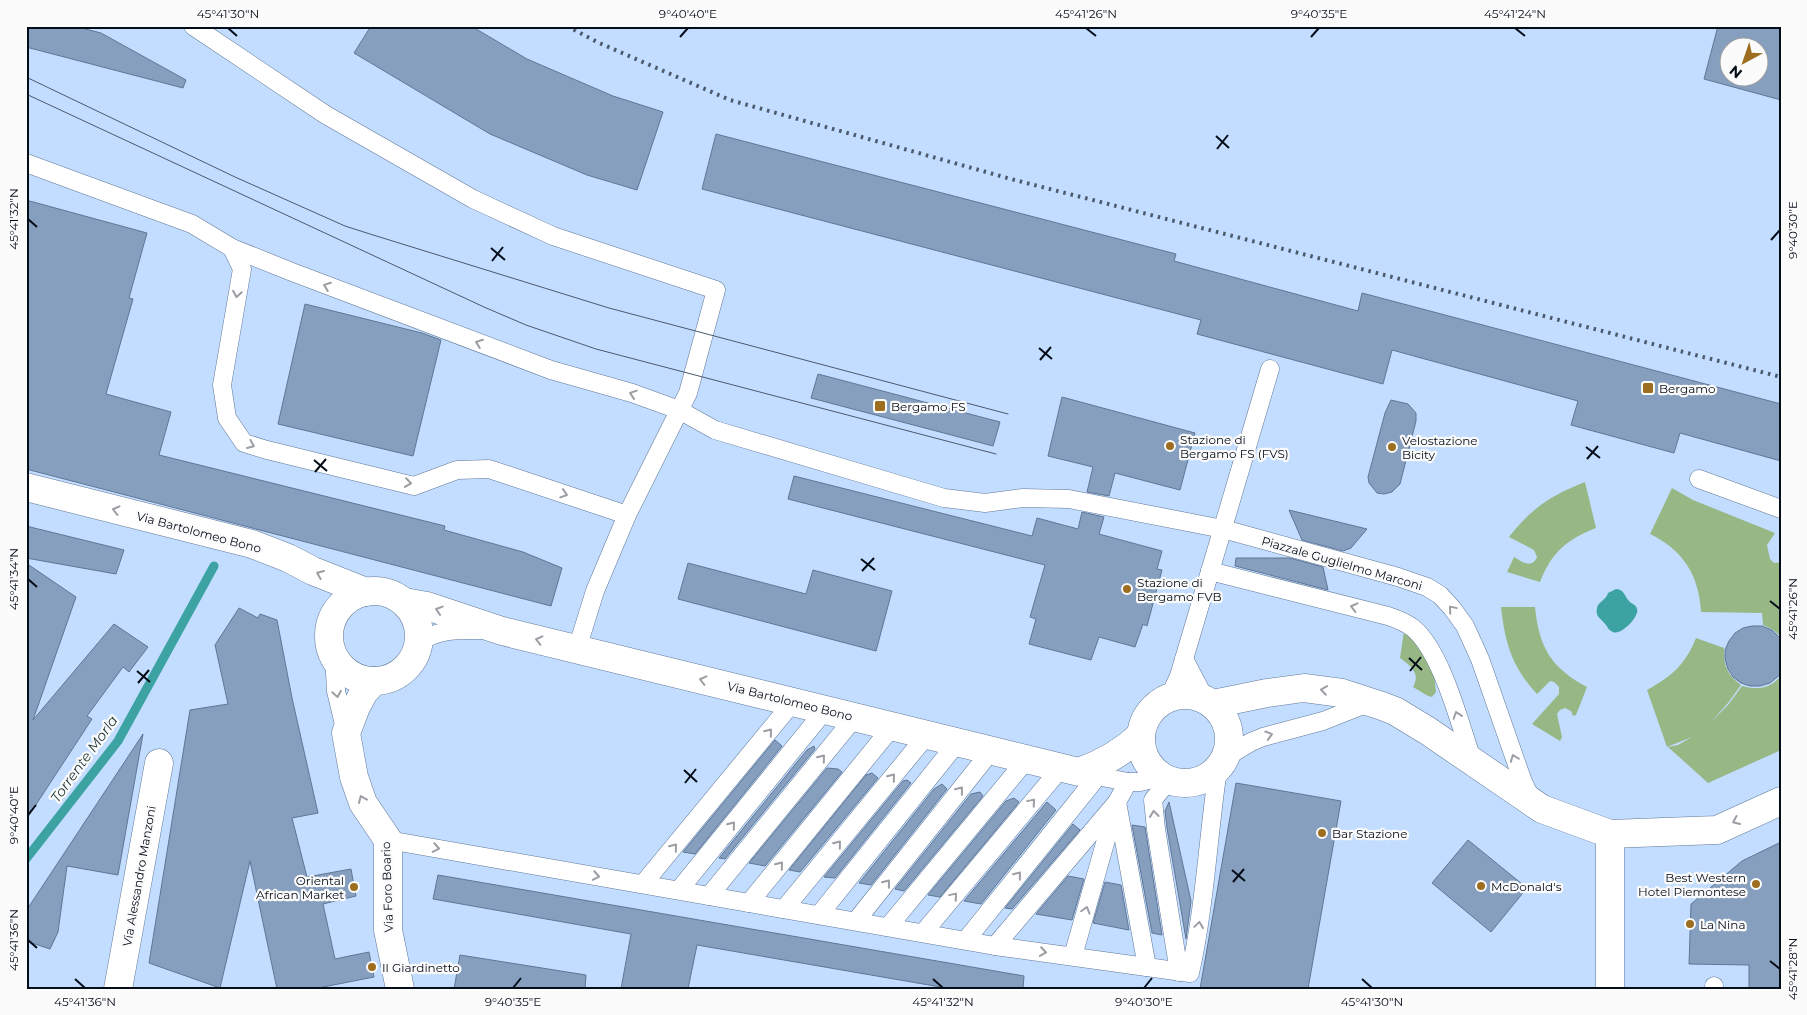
<svg xmlns="http://www.w3.org/2000/svg" width="1807" height="1015" font-family="Montserrat,sans-serif">
<rect width="100%" height="100%" fill="#c2ddff"/>
<!-- green -->
<g fill="#97b885">
<path d="M 1585,482 L 1596,528 C 1566,540 1552,552 1540,582 L 1507,572 L 1514,557 C 1522,562 1532,569 1537,557 L 1534,550 L 1509,537 C 1533,507 1550,496 1585,482 Z"/>
<path d="M 1672,488 L 1693,500 L 1775,533 L 1767,545 L 1770,559 L 1774,563 L 1781,562 L 1781,637 L 1772,629 L 1763,625 L 1762,613 L 1701,612 C 1699,575 1683,550 1650,534 Z"/>
<path d="M 1501,607 L 1535,607 C 1539,647 1551,668 1587,687 L 1576,715 L 1573,716 L 1571,711 L 1565,708 L 1560,710 L 1557,714 L 1562,737 L 1560,741 L 1532,724 L 1559,694 L 1559,687 L 1554,682 L 1550,681 L 1537,694 C 1512,667 1505,643 1501,607 Z"/>
<path d="M 1404,631 L 1416,641 L 1434,674 L 1436,692 L 1432,697 L 1428,696 L 1413,687 C 1421,674 1411,666 1400,658 Z"/>
<path d="M 1696,638 L 1724,648 C 1723,664 1727,675 1741,685 L 1728,703 L 1710,723 L 1728,705 L 1742,686 C 1756,690 1772,689 1781,675 L 1781,750 L 1708,783 L 1668,747 L 1678,745 L 1692,737 L 1667,747 L 1647,690 C 1672,676 1685,665 1696,638 Z"/>
</g>
<!-- water -->
<path fill="#3da3a2" d="M 1616,589 C 1625,590 1624,596 1629,601 C 1631,604 1636,604 1637,609 C 1640,616 1621,636 1613,632 C 1608,630 1608,627 1605,624 C 1601,618 1595,617 1597,608 C 1598,602 1606,600 1608,593 Z"/>
<g fill="none" stroke-linecap="round" stroke-linejoin="round">
<!-- stream -->
<path stroke="#3da3a2" stroke-width="9" d="M 26,859 L 118,741 L 214,566"/>
</g>
<!-- building -->
<g fill="#869fbf" stroke="#5f7795" fill-rule="evenodd">
<path d="M 26,26 L 74,26 L 101,33 L 186,80 L 183,88 L 26,47 Z"/>
<path d="M 371,26 L 471,26 L 527,59 L 613,96 L 663,112 L 637,190 L 587,175 L 490,134 L 354,53 Z"/>
<path d="M 1718,26 L 1781,26 L 1781,100 L 1704,79 ZM 1730,48 L 1760,48 L 1760,78 L 1730,78 Z"/>
<path d="M 716,134 L 1176,254 L 1174,261 L 1358,311 L 1362,293 L 1781,404 L 1781,461 L 1680,433 L 1674,453 L 1571,425 L 1578,401 L 1392,350 L 1383,384 L 1197,334 L 1201,320 L 702,189 Z"/>
<path d="M 26,200 L 147,233 L 129,298 L 133,299 L 106,394 L 171,412 L 159,455 L 445,526 L 444,530 L 523,552 L 562,568 L 551,606 L 26,469 Z"/>
<path d="M 305,304 L 422,333 L 441,340 L 413,456 L 278,424 Z"/>
<path d="M 818,374 L 1000,422 L 993,446 L 811,398 Z"/>
<path d="M 1062,397 L 1195,433 L 1180,490 L 1115,473 L 1109,496 L 1087,492 L 1093,467 L 1048,456 Z"/>
<path d="M 1391,400 L 1408,404 L 1416,413 L 1416,421 L 1400,484 L 1392,492 L 1384,494 L 1377,493 L 1369,483 L 1368,477 L 1385,413 Z"/>
<path d="M 794,476 L 1032,536 L 1037,518 L 1078,529 L 1082,512 L 1104,517 L 1099,534 L 1162,551 L 1157,569 L 1162,570 L 1147,626 L 1143,624 L 1135,647 L 1099,637 L 1091,660 L 1029,644 L 1036,619 L 1030,617 L 1045,565 L 788,499 Z"/>
<path d="M 1289,510 L 1367,529 L 1351,548 L 1343,551 L 1302,540 Z"/>
<path d="M 26,526 L 124,550 L 116,574 L 26,558 Z"/>
<path d="M 1236,558 L 1290,558 L 1323,567 L 1328,590 L 1235,566 Z"/>
<path d="M 26,563 L 76,597 L 33,720 L 114,624 L 148,647 L 129,672 L 123,667 L 87,716 L 92,719 L 26,820 Z"/>
<path d="M 688,563 L 806,594 L 813,570 L 892,591 L 876,651 L 678,599 Z"/>
<path d="M 239,608 L 258,618 L 260,614 L 277,620 L 292,698 L 318,813 L 292,818 L 307,877 L 351,869 L 356,896 L 323,904 L 335,959 L 369,952 L 374,977 L 313,989 L 277,989 L 250,861 L 220,988 L 149,963 L 190,710 L 228,704 L 215,645 Z"/>
<path d="M 1752,626 L 1762,626 L 1772,630 L 1781,639 L 1781,674 L 1770,683 L 1760,686 L 1750,686 L 1741,683 L 1733,677 L 1728,669 L 1725,659 L 1725,650 L 1729,641 L 1735,633 L 1743,628 Z"/>
<path d="M 143,734 L 118,875 L 67,866 L 58,932 L 50,949 L 26,941 L 26,911 Z"/>
<path d="M 775,740 L 782,746 L 695,854 L 683,852 Z"/>
<path d="M 814,746 L 815,749 L 725,859 L 719,858 L 807,750 Z"/>
<path d="M 827,768 L 838,769 L 842,772 L 765,866 L 749,863 Z"/>
<path d="M 872,773 L 878,778 L 800,872 L 789,870 L 866,775 Z"/>
<path d="M 907,780 L 911,783 L 835,878 L 824,877 L 903,781 Z"/>
<path d="M 1236,783 L 1341,801 L 1308,989 L 1200,989 Z"/>
<path d="M 942,784 L 947,789 L 871,885 L 859,883 L 934,789 Z"/>
<path d="M 980,792 L 983,796 L 904,891 L 895,889 L 971,794 Z"/>
<path d="M 1014,798 L 1019,802 L 940,897 L 928,895 L 1006,801 Z"/>
<path d="M 1047,802 L 1056,810 L 981,904 L 964,901 Z"/>
<path d="M 1169,802 L 1191,901 L 1186,939 L 1167,828 L 1165,811 Z"/>
<path d="M 1073,824 L 1080,830 L 1012,909 L 1005,908 Z"/>
<path d="M 1132,825 L 1145,827 L 1162,935 L 1152,933 Z"/>
<path d="M 1468,840 L 1527,888 L 1491,932 L 1432,883 Z"/>
<path d="M 1781,842 L 1781,989 L 1749,989 L 1749,965 L 1689,964 L 1691,904 L 1742,861 Z"/>
<path d="M 438,875 L 1024,976 L 1023,989 L 952,989 L 697,945 L 688,989 L 621,989 L 631,934 L 433,899 Z"/>
<path d="M 1068,876 L 1084,879 L 1072,920 L 1036,914 Z"/>
<path d="M 1105,882 L 1121,885 L 1129,930 L 1093,923 Z"/>
<path d="M 460,955 L 586,975 L 585,989 L 454,989 Z"/>
</g>
<g fill="none" stroke-linecap="round" stroke-linejoin="round">
<!-- service casing -->
<g stroke="#607897" stroke-width="19">
<g id="service">
<path d="M 193,26 L 326,115 L 473,199 L 553,236 L 716,290 L 688,393 L 627,515 L 595,591 L 577,649"/>
<path d="M 26,163 L 192,224 L 232,248 L 292,272 L 551,370 L 632,393 L 679,410 L 715,430 L 944,498 L 985,503 L 1023,498 L 1069,499 L 1223,529 L 1398,577 L 1427,587 L 1440,595 L 1452,608 L 1465,626 L 1480,659 L 1523,782 L 1532,800"/>
<path d="M 232,248 L 242,269 L 222,385 L 227,418 L 244,443 L 267,450 L 414,486 L 457,470 L 489,469 L 627,515"/>
<path d="M 1699,479 L 1781,509"/>
<path d="M 1210,571 L 1388,616 C 1397,619 1405,622 1413,628 C 1442,652 1460,725 1473,762"/>
<path d="M 418,643 C 437,629 457,630 480,630"/>
<path d="M 334,655 L 336,691 L 346,733"/>
<path d="M 1184,659 L 1205,699"/>
<path d="M 1164,699 L 1173,689 L 1179,676 L 1270,369"/>
<path d="M 1226,757 L 1251,742 L 1263,737 L 1323,721 L 1371,702"/>
<path d="M 1086,774 L 1128,782 L 1140,782 L 1162,777"/>
<path d="M 1169,780 L 1153,800 L 1156,829 L 1179,972"/>
<path d="M 1117,802 L 1147,967"/>
<path d="M 388,840 L 995,946 L 1190,973 C 1205,906 1208,837 1218,769"/>
<path d="M 643,884 L 793,702"/>
<path d="M 679,890 L 825,710"/>
<path d="M 709,896 L 855,717"/>
<path d="M 749,903 L 892,727"/>
<path d="M 784,909 L 927,735"/>
<path d="M 819,915 L 957,743"/>
<path d="M 856,921 L 991,751"/>
<path d="M 888,927 L 1027,759"/>
<path d="M 923,933 L 1061,768"/>
<path d="M 966,940 L 1097,777"/>
<path d="M 995,946 L 1117,802 L 1128,782"/>
<path d="M 1073,956 L 1115,808"/>
<path d="M 1714,989 L 1714,986"/>
</g>
</g>
<!-- minor casing -->
<g stroke="#607897" stroke-width="29">
<g id="minor">
<path d="M 374,681 L 364,692 L 356,707 L 346,733 L 354,777 L 363,803 L 388,840 L 388,930 L 400,989"/>
<path d="M 118,989 L 159,763"/>
</g>
</g>
<!-- tertiary casing -->
<g stroke="#607897" stroke-width="29">
<path id="tertiary" d="M 1610,834 L 1610,989"/>
</g>
<!-- secondary casing -->
<g stroke="#607897" stroke-width="29">
<g id="secondary">
<path d="M 26,487 L 252,544 L 288,558 L 313,571 L 366,592"/>
<circle cx="374" cy="636" r="45"/>
<path d="M 404,602 L 427,606 L 502,631 L 1079,772 C 1102,764 1123,752 1141,735"/>
<circle cx="1185" cy="739" r="44"/>
<path d="M 1213,704 L 1267,693 L 1304,688 L 1342,693 L 1382,706 L 1395,711 L 1428,731 L 1542,809 L 1610,834 L 1717,830 L 1781,801"/>
</g>
</g>
<!-- service -->
<use href="#service" stroke="#fff" stroke-width="18"/>
<!-- minor -->
<use href="#minor" stroke="#fff" stroke-width="28"/>
<!-- tertiary -->
<use href="#tertiary" stroke="#fff" stroke-width="28"/>
<!-- secondary -->
<use href="#secondary" stroke="#fff" stroke-width="28"/>
<!-- tram -->
<g stroke="#4b596e" stroke-width="1">
<path d="M 26,77 L 235,177 L 345,226 L 370,234 L 609,308 L 1008,414"/>
<path d="M 26,94 L 484,307 L 526,325 L 596,349 L 996,454"/>
</g>
<!-- rail -->
<path stroke="#4b596e" stroke-width="4" stroke-dasharray="2.5 5" stroke-linecap="butt" d="M 567,26 L 597,42 L 730,100 L 1011,179 L 1781,377"/>
</g>
<!-- one-way arrows -->
<defs><path id="oneway-chevron" d="M-2-3.5L2.5 0L-2 3.5" fill="none" stroke-width="1.6" stroke-linecap="round" stroke-linejoin="round" transform="scale(1.25)"/></defs>
<g stroke="#9b9ea3">
<use href="#oneway-chevron" transform="translate(327 286) rotate(-159)"/>
<use href="#oneway-chevron" transform="translate(237 294) rotate(99)"/>
<use href="#oneway-chevron" transform="translate(479 343) rotate(-159)"/>
<use href="#oneway-chevron" transform="translate(633 394) rotate(-162)"/>
<use href="#oneway-chevron" transform="translate(251 445) rotate(23)"/>
<use href="#oneway-chevron" transform="translate(408 483) rotate(8)"/>
<use href="#oneway-chevron" transform="translate(564 494) rotate(18)"/>
<use href="#oneway-chevron" transform="translate(116 510) rotate(-166)"/>
<use href="#oneway-chevron" transform="translate(320 574) rotate(-157)"/>
<use href="#oneway-chevron" transform="translate(1354 607) rotate(-166)"/>
<use href="#oneway-chevron" transform="translate(1452 609) rotate(-130)"/>
<use href="#oneway-chevron" transform="translate(439 610) rotate(-162)"/>
<use href="#oneway-chevron" transform="translate(539 640) rotate(-166)"/>
<use href="#oneway-chevron" transform="translate(703 680) rotate(-166)"/>
<use href="#oneway-chevron" transform="translate(1324 690) rotate(-172)"/>
<use href="#oneway-chevron" transform="translate(337 694) rotate(80)"/>
<use href="#oneway-chevron" transform="translate(1457 715) rotate(-109)"/>
<use href="#oneway-chevron" transform="translate(769 732) rotate(-51)"/>
<use href="#oneway-chevron" transform="translate(1269 735) rotate(-17)"/>
<use href="#oneway-chevron" transform="translate(822 758) rotate(-51)"/>
<use href="#oneway-chevron" transform="translate(1514 758) rotate(-111)"/>
<use href="#oneway-chevron" transform="translate(892 777) rotate(-51)"/>
<use href="#oneway-chevron" transform="translate(960 790) rotate(-52)"/>
<use href="#oneway-chevron" transform="translate(362 799) rotate(-113)"/>
<use href="#oneway-chevron" transform="translate(1032 802) rotate(-50)"/>
<use href="#oneway-chevron" transform="translate(1154 814) rotate(-96)"/>
<use href="#oneway-chevron" transform="translate(1736 821) rotate(156)"/>
<use href="#oneway-chevron" transform="translate(732 825) rotate(-51)"/>
<use href="#oneway-chevron" transform="translate(838 844) rotate(-51)"/>
<use href="#oneway-chevron" transform="translate(674 847) rotate(-51)"/>
<use href="#oneway-chevron" transform="translate(436 848) rotate(10)"/>
<use href="#oneway-chevron" transform="translate(780 865) rotate(-51)"/>
<use href="#oneway-chevron" transform="translate(1018 875) rotate(-51)"/>
<use href="#oneway-chevron" transform="translate(596 876) rotate(10)"/>
<use href="#oneway-chevron" transform="translate(887 883) rotate(-52)"/>
<use href="#oneway-chevron" transform="translate(954 896) rotate(-50)"/>
<use href="#oneway-chevron" transform="translate(1086 910) rotate(-74)"/>
<use href="#oneway-chevron" transform="translate(1199 925) rotate(-82)"/>
<use href="#oneway-chevron" transform="translate(1043 952) rotate(8)"/>
</g>
<!-- ticks -->
<path fill="none" stroke="#050d19" stroke-width="2" d="M 228,28 L 237,36M 1086,28 L 1096,36M 1515,28 L 1525,36M 680,37 L 688,28M 1311,37 L 1319,28M 1216,136 L 1229,148M 1217,149 L 1228,135M 28,219 L 37,227M 1771,240 L 1780,230M 491,248 L 505,260M 492,261 L 503,247M 1039,348 L 1052,359M 1040,360 L 1051,347M 1586,447 L 1600,458M 1587,459 L 1598,446M 314,460 L 327,471M 315,472 L 326,459M 861,559 L 875,570M 862,571 L 874,558M 28,579 L 37,587M 1770,601 L 1780,609M 1409,658 L 1422,670M 137,671 L 150,682M 1410,671 L 1421,657M 138,683 L 149,670M 684,770 L 697,782M 685,783 L 696,769M 28,815 L 36,805M 1232,870 L 1245,881M 1233,882 L 1244,869M 28,940 L 37,948M 1770,961 L 1780,969M 75,979 L 85,988M 933,979 L 943,988M 1362,979 L 1372,988M 513,988 L 521,978M 1144,988 L 1152,978"/>
<!-- markers -->
<g fill="#9d6d20" stroke="#fbfbfb" stroke-width="2">
<rect x="1642" y="382" width="12" height="12" rx="2.5"/>
<rect x="874" y="400" width="12" height="12" rx="2.5"/>
<circle cx="1170" cy="446" r="5"/>
<circle cx="1392" cy="447" r="5"/>
<circle cx="1127" cy="589" r="5"/>
<circle cx="1322" cy="833" r="5"/>
<circle cx="1756" cy="884" r="5"/>
<circle cx="1481" cy="886" r="5"/>
<circle cx="354" cy="887" r="5"/>
<circle cx="1690" cy="924" r="5"/>
<circle cx="372" cy="967" r="5"/>
</g>
<g text-anchor="middle" dominant-baseline="central" stroke-width="4.5" stroke-linejoin="round" paint-order="stroke">
<!-- poi labels -->
<g font-size="12" fill="#050d19" stroke="#fbfbfb" text-anchor="start">
<text x="1659" y="388">Bergamo</text>
<text x="891" y="406">Bergamo FS</text>
<text x="1180" y="439">Stazione di<tspan x="1180" dy="14">Bergamo FS (FVS)</tspan></text>
<text x="1402" y="440">Velostazione<tspan x="1402" dy="14">Bicity</tspan></text>
<text x="1137" y="582">Stazione di<tspan x="1137" dy="14">Bergamo FVB</tspan></text>
<text x="1332" y="833">Bar Stazione</text>
<text x="1746" y="877" text-anchor="end">Best Western<tspan x="1746" dy="14">Hotel Piemontese</tspan></text>
<text x="344" y="880" text-anchor="end">Oriental<tspan x="344" dy="14">African Market</tspan></text>
<text x="1491" y="886">McDonald's</text>
<text x="1700" y="924">La Nina</text>
<text x="382" y="967">Il Giardinetto</text>
</g>
<!-- street labels -->
<g font-size="12" fill="#050d19" stroke="#fbfbfb">
<text transform="translate(199 532) rotate(15)">Via Bartolomeo Bono</text>
<text transform="translate(1342 563) rotate(16)">Piazzale Guglielmo Marconi</text>
<text transform="translate(790 701) rotate(14)">Via Bartolomeo Bono</text>
<text transform="translate(139 876) rotate(-80)">Via Alessandro Manzoni</text>
<text transform="translate(387 887) rotate(-92)">Via Foro Boario</text>
</g>
<!-- water labels -->
<g font-size="14" font-style="italic" fill="#233b3a" stroke="#fbfbfb">
<text transform="translate(84 759) rotate(-54)">Torrente Morla</text>
</g>
</g>
<!-- border -->
<rect width="1807" height="1015" fill="none" stroke="#fbfbfb" stroke-width="55"/>
<!-- north arrow -->
<g transform="translate(1744 62) rotate(220)"><circle r="24" fill="#fbfbfb" stroke="#999ca1"/>
<path d="M0-4L9 19L0 12L-9 19Z" fill="#9d6d20"/>
<text y="-8" font-size="14" font-weight="bold" text-anchor="middle" fill="#050d19">N</text>
</g>
<rect x="28" y="28" width="1752" height="960" fill="none" stroke="#050d19" stroke-width="2"/>
<g font-size="12" text-anchor="middle" fill="#050d19">
<text x="228" y="18">45°41'30"N</text>
<text x="688" y="18">9°40'40"E</text>
<text x="1086" y="18">45°41'26"N</text>
<text x="1319" y="18">9°40'35"E</text>
<text x="1515" y="18">45°41'24"N</text>
<text transform="translate(14 219) rotate(-90)" y="4">45°41'32"N</text>
<text transform="translate(1793 230) rotate(-90)" y="4">9°40'30"E</text>
<text transform="translate(14 579) rotate(-90)" y="4">45°41'34"N</text>
<text transform="translate(1793 609) rotate(-90)" y="4">45°41'26"N</text>
<text transform="translate(14 815) rotate(-90)" y="4">9°40'40"E</text>
<text transform="translate(14 940) rotate(-90)" y="4">45°41'36"N</text>
<text transform="translate(1793 969) rotate(-90)" y="4">45°41'28"N</text>
<text x="85" y="1006">45°41'36"N</text>
<text x="513" y="1006">9°40'35"E</text>
<text x="943" y="1006">45°41'32"N</text>
<text x="1144" y="1006">9°40'30"E</text>
<text x="1372" y="1006">45°41'30"N</text>
</g>
</svg>
